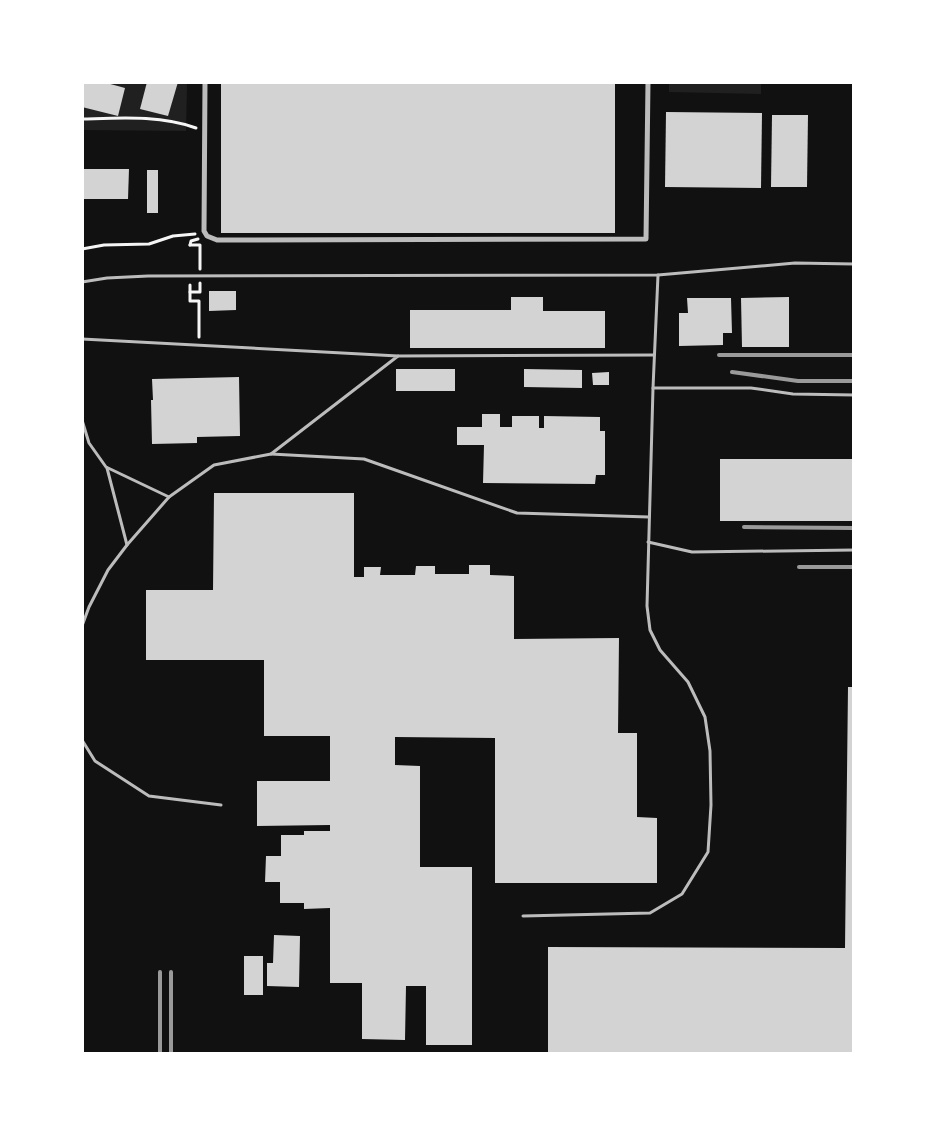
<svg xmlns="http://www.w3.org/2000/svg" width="936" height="1136" font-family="Georgia,serif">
<rect width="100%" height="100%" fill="#111"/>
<!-- green -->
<g fill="#202020">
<path d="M 83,83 L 187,83 L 186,131 L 83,130 Z"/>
<path d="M 669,83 L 761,83 L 761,94 L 669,92 Z"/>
</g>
<!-- building -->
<g fill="#d3d3d3">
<path d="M 82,82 L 103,82 L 125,88 L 118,116 L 82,107 Z"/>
<path d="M 147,82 L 178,82 L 168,116 L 140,109 Z"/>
<rect x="221" y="82" width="394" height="151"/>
<path d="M 666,112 L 762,113 L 761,188 L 665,187 Z"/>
<path d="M 772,115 L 808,115 L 807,187 L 771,187 Z"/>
<path d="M 82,169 L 129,169 L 128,199 L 82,199 Z"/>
<rect x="147" y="170" width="11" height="43"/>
<path d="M 209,291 L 236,291 L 236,310 L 209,311 Z"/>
<path d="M 511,297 L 543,297 L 543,311 L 605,311 L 605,348 L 410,348 L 410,310 L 511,310 Z"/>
<path d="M 789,297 L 789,347 L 742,347 L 741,298 Z"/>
<path d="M 687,298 L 731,298 L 732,333 L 723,333 L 723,345 L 679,346 L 679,313 L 688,313 Z"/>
<rect x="396" y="369" width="59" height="22"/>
<path d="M 524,369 L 582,370 L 582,388 L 524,387 Z"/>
<path d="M 609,372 L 609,385 L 593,385 L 592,373 Z"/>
<path d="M 239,377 L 240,436 L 197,437 L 197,443 L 152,444 L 151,400 L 153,400 L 152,379 Z"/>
<path d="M 482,414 L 500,414 L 500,427 L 512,427 L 512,416 L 539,416 L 539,428 L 544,428 L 544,416 L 600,417 L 600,431 L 605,431 L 605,475 L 596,475 L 595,484 L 483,483 L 484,445 L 457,445 L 457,427 L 482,427 Z"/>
<rect x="720" y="459" width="134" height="62"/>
<path d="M 214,493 L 354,493 L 354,577 L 364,577 L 364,567 L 381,567 L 380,575 L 415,575 L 416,566 L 435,566 L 435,574 L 469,574 L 469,565 L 490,565 L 490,575 L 514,576 L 514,639 L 619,638 L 618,733 L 637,733 L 637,817 L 657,818 L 657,883 L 495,883 L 495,738 L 395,737 L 395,765 L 420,766 L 420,867 L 472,867 L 472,1045 L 426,1045 L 426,986 L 406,986 L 405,1040 L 362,1039 L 362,983 L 330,983 L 330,908 L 304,909 L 304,903 L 280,903 L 280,882 L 265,882 L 266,856 L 281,856 L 281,835 L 304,835 L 304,831 L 330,831 L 330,825 L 257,826 L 257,781 L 330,781 L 330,736 L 264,736 L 264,660 L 146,660 L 146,590 L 213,590 Z"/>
<path d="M 848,687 L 854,687 L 854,1054 L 548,1054 L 548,947 L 845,948 Z"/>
<path d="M 274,935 L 300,936 L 299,987 L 267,986 L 267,963 L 273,963 Z"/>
<rect x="244" y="956" width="19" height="39"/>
</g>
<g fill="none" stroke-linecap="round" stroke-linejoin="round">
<!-- path -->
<g stroke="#f5f5f5" stroke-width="3">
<path d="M 82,119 C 120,118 160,115 196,128"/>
<path d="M 190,245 L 200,245 L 200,269"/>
<path d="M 190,245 L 191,241 L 198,239"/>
<path d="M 82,249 L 104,245 L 149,244 L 173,236 L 195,234"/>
<path d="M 190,285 L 190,301 L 199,301 L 199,337"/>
<path d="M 190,292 L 200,292 L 200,283"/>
</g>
<!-- service -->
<g stroke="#bcbcbc" stroke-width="3">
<path d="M 82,282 L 107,278 L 148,276 L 658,275 L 795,263 L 854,264"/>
<path d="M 82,339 L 398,356 L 271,454 L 214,465 L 169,497 L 127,545 L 108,570 L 89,607 L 82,626"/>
<path d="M 398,356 L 654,355"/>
<path d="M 653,388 L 751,388 L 793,394 L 854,395"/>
<path d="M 82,420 L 89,443 L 106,467 L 169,497"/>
<path d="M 271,454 L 364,459 L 517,513 L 649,517"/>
<path d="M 107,468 L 127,545"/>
<path d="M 648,542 L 692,552 L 854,550"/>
<path d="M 82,740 L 95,761 L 149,796 L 221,805"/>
<path d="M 523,916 L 650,913 L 682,894 L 708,852 L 711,805 L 710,751 L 705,717 L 688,682 L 660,650 L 650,630 L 647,606 L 653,388 L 658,275"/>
</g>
<!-- minor -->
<path stroke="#bcbcbc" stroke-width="5" d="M 205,82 L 204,231 L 207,236 L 217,240 L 646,239 L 648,82"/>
<!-- rail -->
<g stroke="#9a9a9a" stroke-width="4">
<path d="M 719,355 L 854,355"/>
<path d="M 732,372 L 798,381 L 854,381"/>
<path d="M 744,527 L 854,528"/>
<path d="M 799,567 L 854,567"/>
<path d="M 171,972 L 171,1054"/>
<path d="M 160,1054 L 160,972"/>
</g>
</g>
<!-- border -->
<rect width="936" height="1136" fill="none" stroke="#ffffff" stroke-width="168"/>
</svg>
